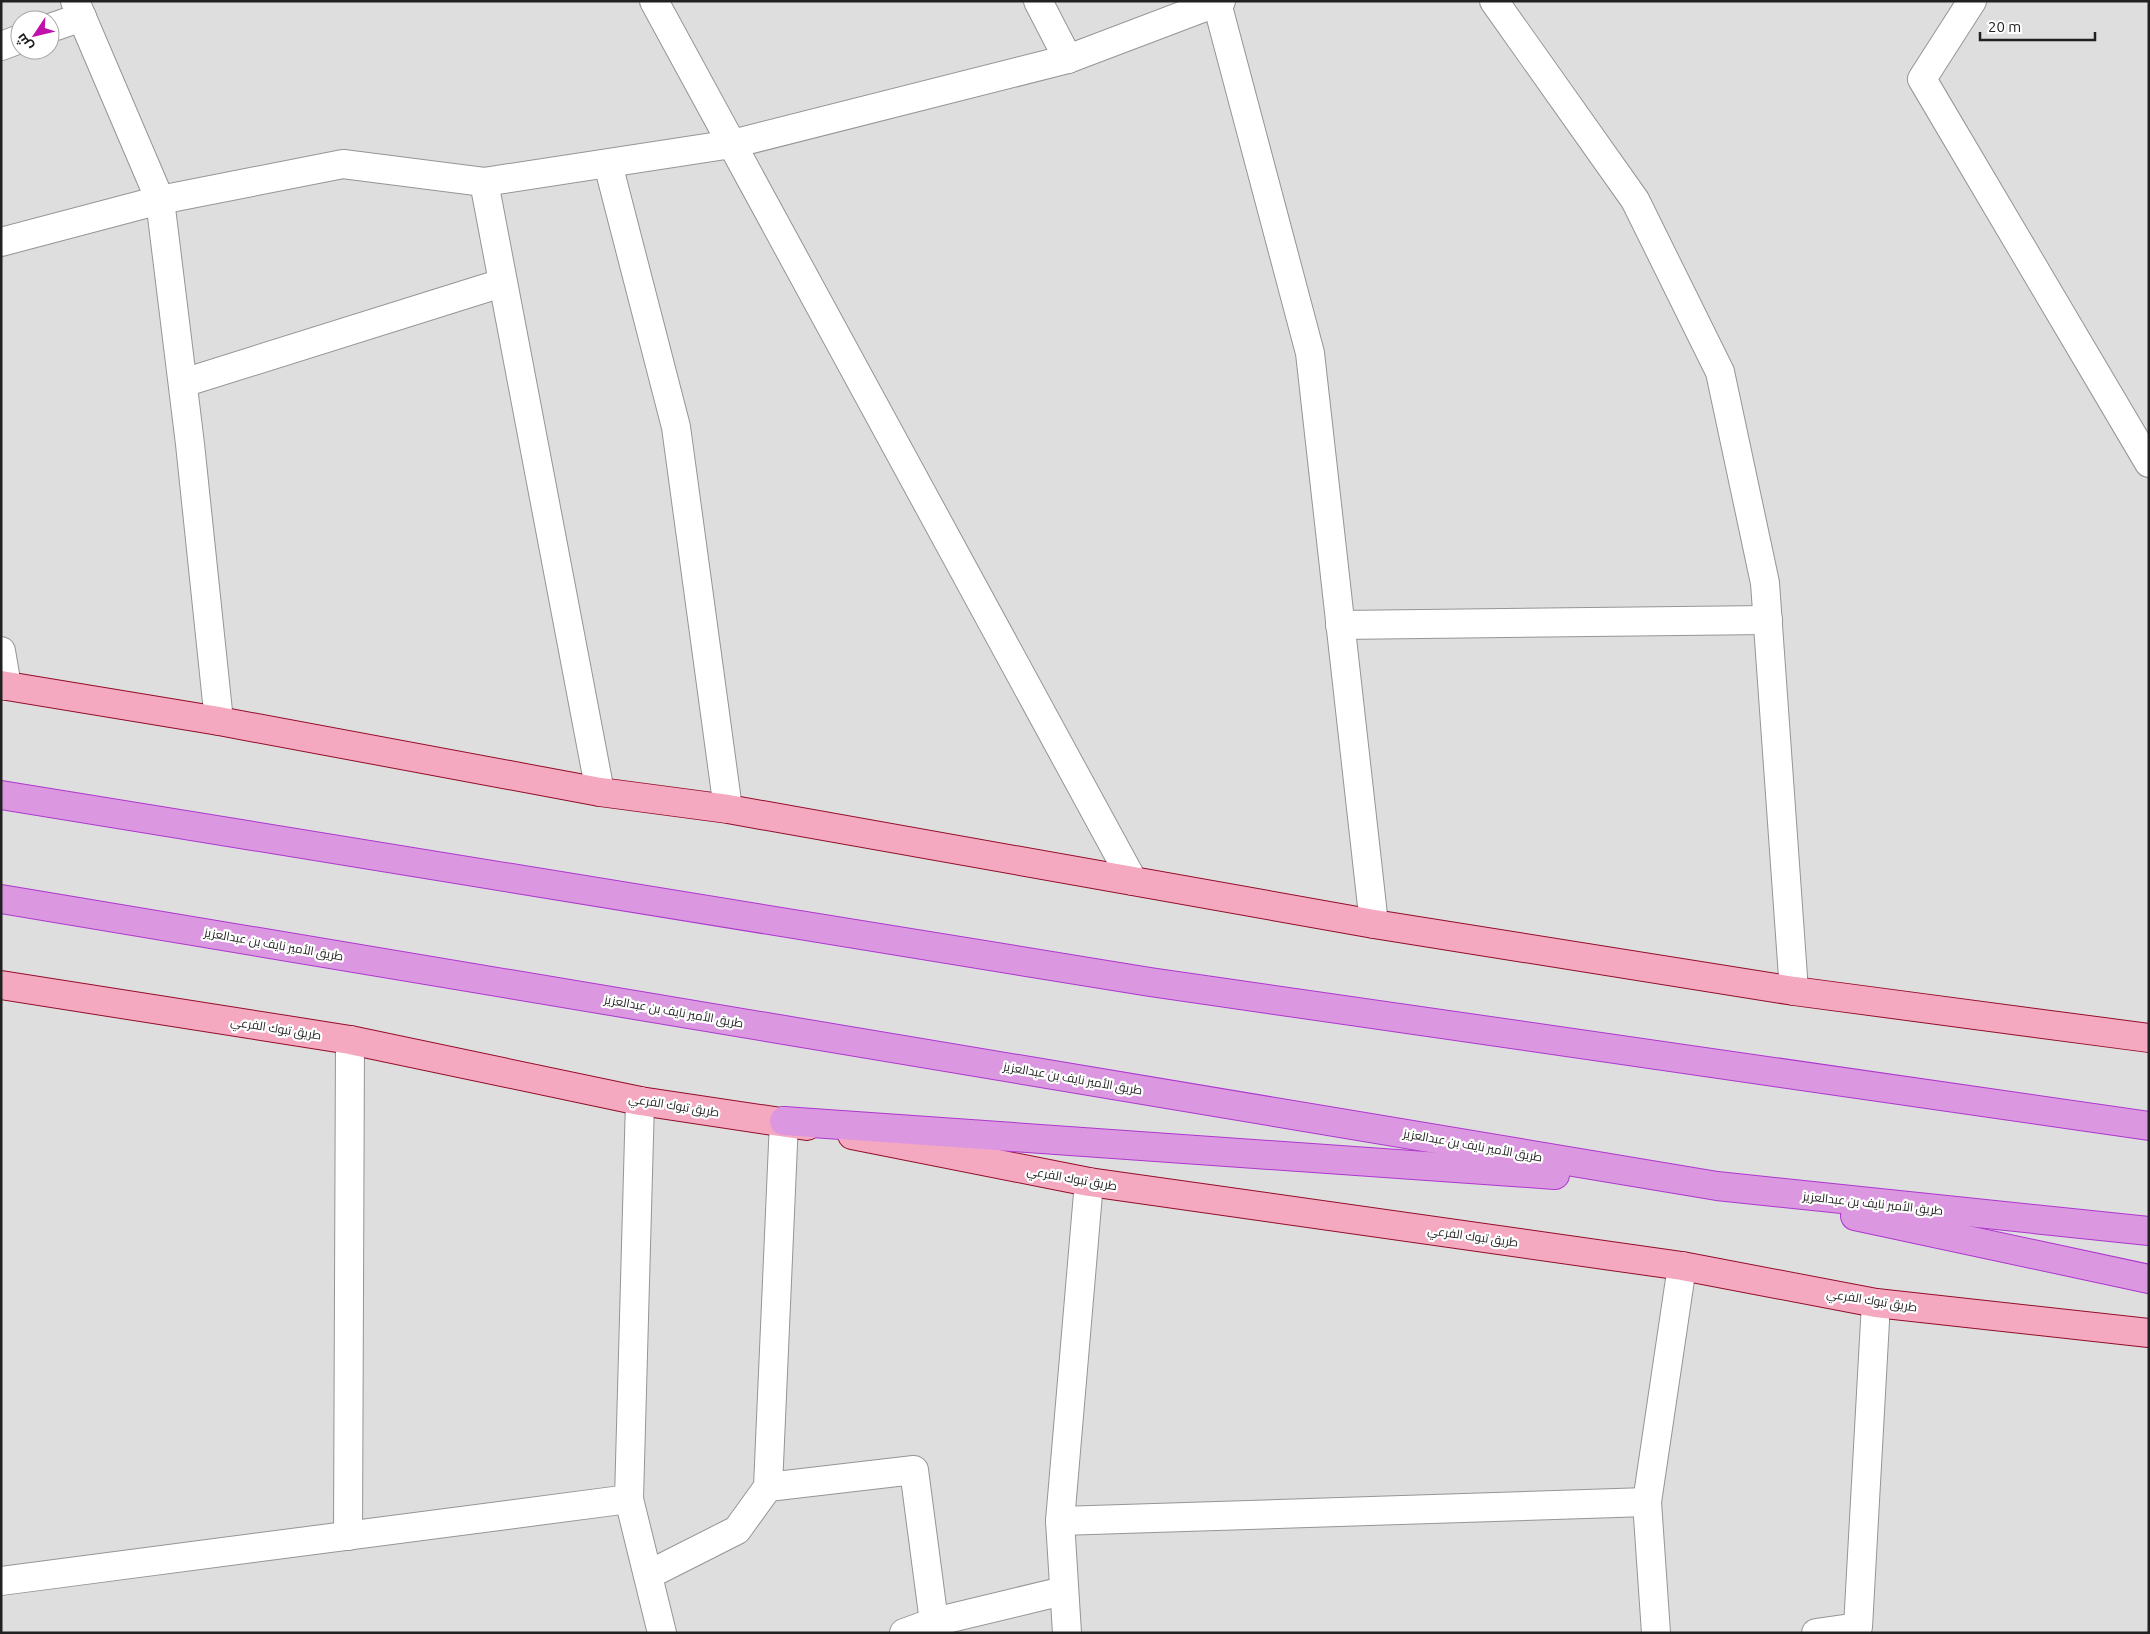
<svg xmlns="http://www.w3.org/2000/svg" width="2150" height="1634" font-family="Ubuntu,Cairo,sans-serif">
<rect width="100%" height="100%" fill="#f1e9ea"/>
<!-- residential -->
<path fill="#dfdedf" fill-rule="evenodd" d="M 1,1 L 2149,1 L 2149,1633 L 1,1633 ZM 20,20 L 50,20 L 50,50 L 20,50 Z"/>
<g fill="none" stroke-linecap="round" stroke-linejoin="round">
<!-- minor casing -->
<g stroke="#959595" stroke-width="30">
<g id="minor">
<path d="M 75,1 L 160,200 L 190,444 L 219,721"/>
<path d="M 654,1 L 1133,881"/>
<path d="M 1038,1 L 1068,59"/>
<path d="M 1494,1 L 1635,200 L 1720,372 L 1765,583 L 1794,991"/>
<path d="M 1972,1 L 1922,79 L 2149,463"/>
<path d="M 1217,3 L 1310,353 L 1374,924"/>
<path d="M 50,28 L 82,17"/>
<path d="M 1,46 L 20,39"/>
<path d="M 608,164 L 676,427 L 728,809"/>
<path d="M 484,182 L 600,792"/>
<path d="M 1,242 L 160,200 L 343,164 L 484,182 L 732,144 L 1068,59 L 1221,1"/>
<path d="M 183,383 L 502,283"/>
<path d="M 1340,625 L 1768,620"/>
<path d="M 1,651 L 7,686"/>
<path d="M 640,1101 L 629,1499 L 662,1633"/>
<path d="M 768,1487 L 914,1470 L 934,1622"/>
<path d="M 1060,1521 L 1647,1502"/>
<path d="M 348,1536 L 350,1040"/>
<path d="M 648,1575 L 737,1530 L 768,1487 L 784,1121"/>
<path d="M 1,1581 L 629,1499"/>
<path d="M 904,1633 L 934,1622 L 1063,1591"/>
<path d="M 1067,1633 L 1060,1521 L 1089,1182"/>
<path d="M 1656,1633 L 1647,1502 L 1682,1266"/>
<path d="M 1816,1633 L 1858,1627 L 1876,1303"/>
</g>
</g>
<!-- major casing -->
<g stroke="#920d28" stroke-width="30">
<g id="major">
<path d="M 1,685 L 219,721 L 600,792 L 728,809 L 1374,924 L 1794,991 L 2149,1038"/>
<path d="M 1,985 L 350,1040 L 640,1101 L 807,1126"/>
<path d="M 852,1135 L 1089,1182 L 1682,1266 L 1876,1303 L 2149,1333"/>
</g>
</g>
<!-- highway casing -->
<g stroke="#ac37cd" stroke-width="30">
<g id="highway">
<path d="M 1,795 L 1150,982 L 2149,1126"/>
<path d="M 1,899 L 1717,1186 L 2149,1231"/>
<path d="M 784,1121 L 1555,1175"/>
<path d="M 1855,1216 L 2149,1279"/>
</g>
</g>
<!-- minor -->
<use href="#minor" stroke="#fff" stroke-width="28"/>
<!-- major -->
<use href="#major" stroke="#f5a9c1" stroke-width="28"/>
<!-- highway -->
<use href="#highway" stroke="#dc97e1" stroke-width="28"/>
</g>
<g text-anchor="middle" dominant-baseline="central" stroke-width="4.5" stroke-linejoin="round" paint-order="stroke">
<!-- street labels -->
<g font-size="12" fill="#212121" stroke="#fff">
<text transform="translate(274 944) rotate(10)">طريق الأمير نايف بن عبدالعزيز</text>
<text transform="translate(674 1011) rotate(10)">طريق الأمير نايف بن عبدالعزيز</text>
<text transform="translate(276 1028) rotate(9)">طريق تبوك الفرعي</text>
<text transform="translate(1073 1078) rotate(10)">طريق الأمير نايف بن عبدالعزيز</text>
<text transform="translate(674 1105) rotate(9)">طريق تبوك الفرعي</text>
<text transform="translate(1473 1145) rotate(10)">طريق الأمير نايف بن عبدالعزيز</text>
<text transform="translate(1072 1178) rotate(10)">طريق تبوك الفرعي</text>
<text transform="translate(1873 1203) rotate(6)">طريق الأمير نايف بن عبدالعزيز</text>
<text transform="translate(1473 1236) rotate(8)">طريق تبوك الفرعي</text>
<text transform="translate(1872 1300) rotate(9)">طريق تبوك الفرعي</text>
</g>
</g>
<!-- border -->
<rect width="2150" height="1634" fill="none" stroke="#212121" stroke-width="5"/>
<!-- north arrow -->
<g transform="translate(35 35) rotate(235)"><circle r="24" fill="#ffffff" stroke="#a6a6a6"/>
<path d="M0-4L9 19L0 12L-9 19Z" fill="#c111ab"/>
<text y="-8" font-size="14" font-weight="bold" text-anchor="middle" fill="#212121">ش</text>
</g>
<!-- scale -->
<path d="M1980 32v8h115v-8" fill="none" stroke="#212121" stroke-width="2.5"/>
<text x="1988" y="32" font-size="15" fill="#212121" stroke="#ffffff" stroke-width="4" paint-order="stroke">20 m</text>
</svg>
